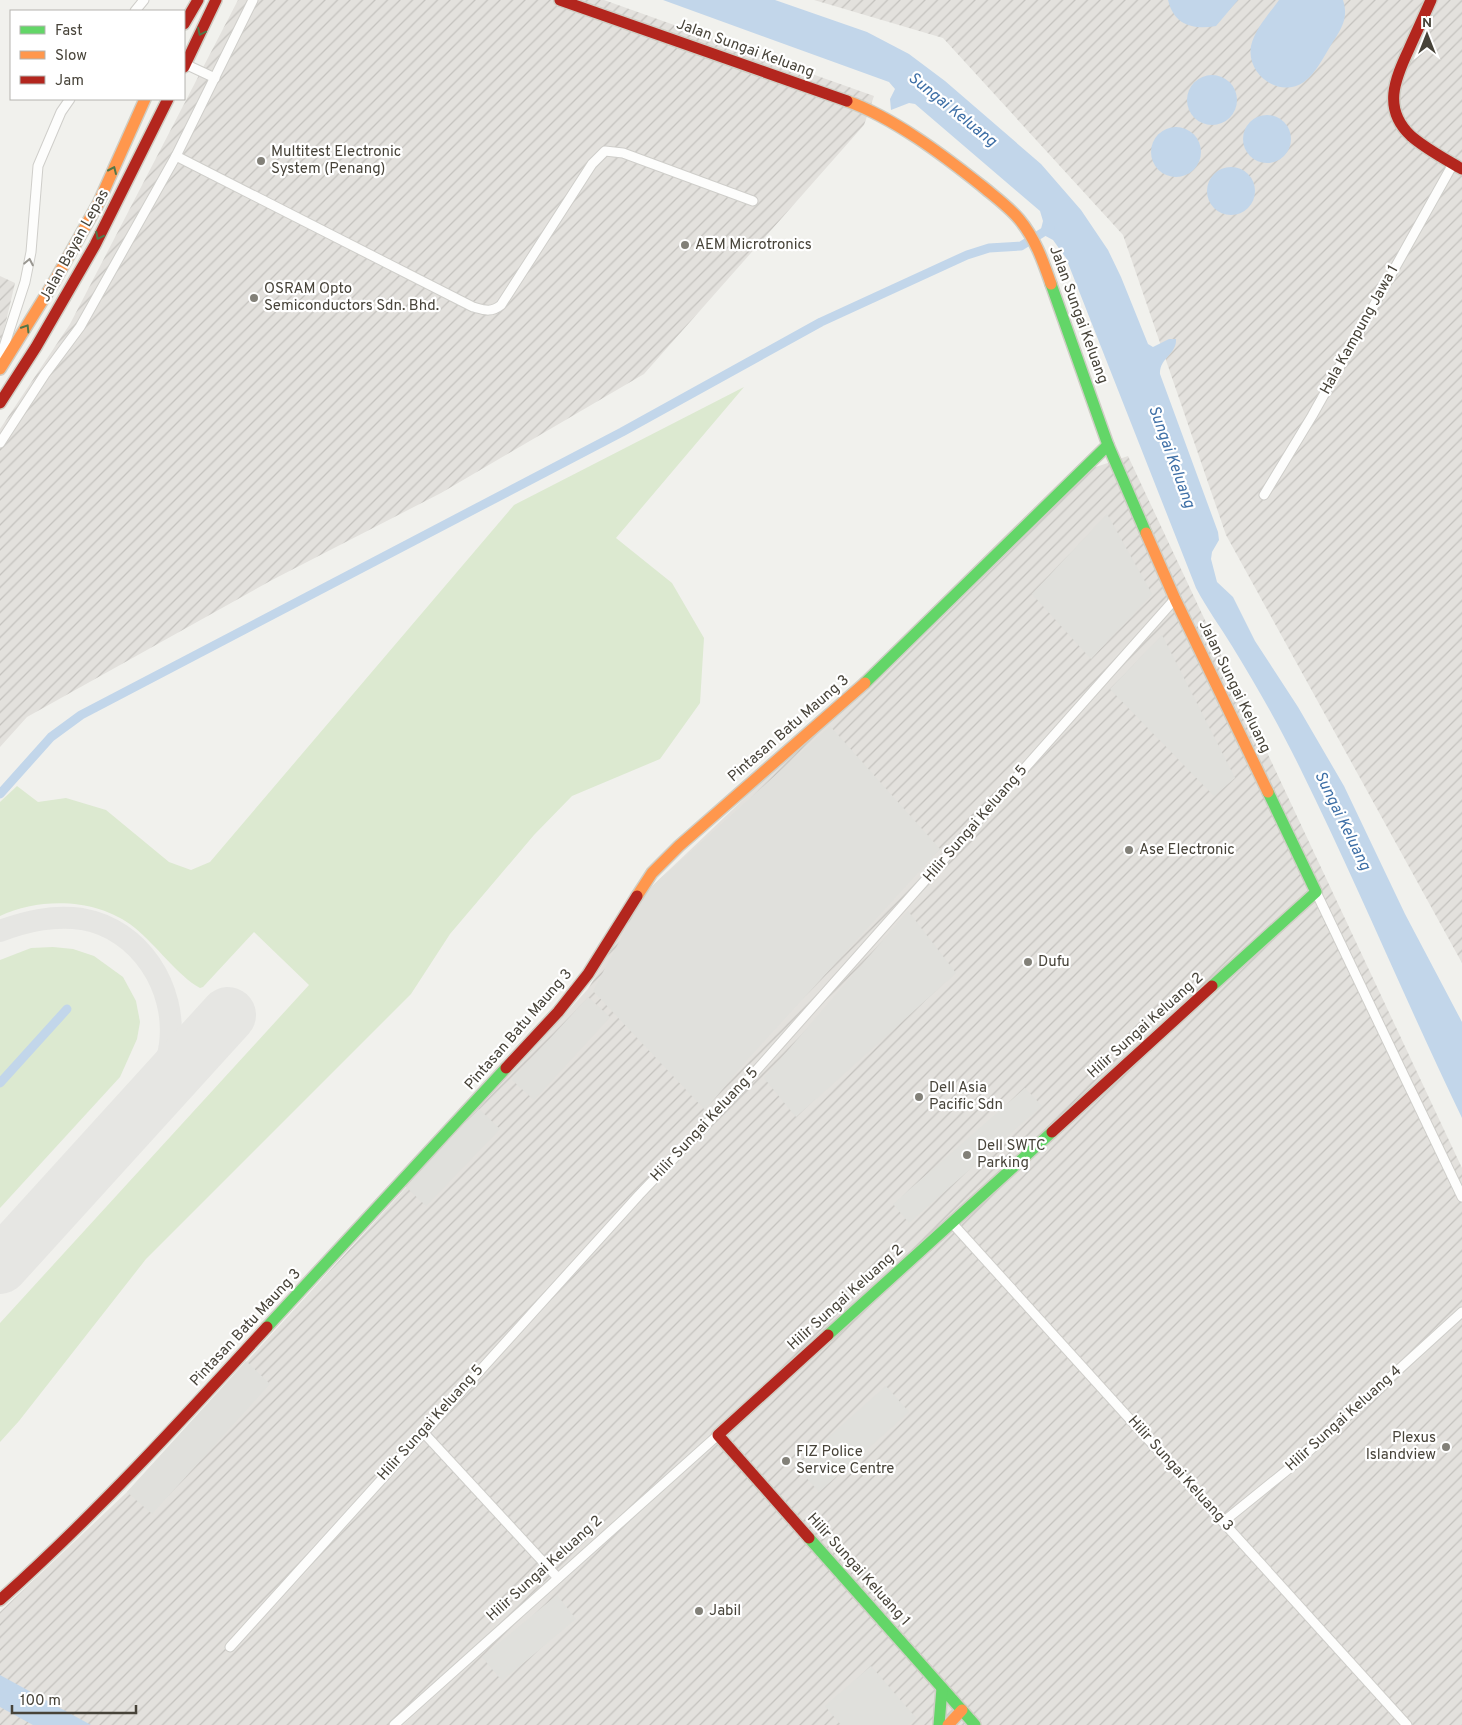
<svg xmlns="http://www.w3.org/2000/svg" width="1462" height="1725" font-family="Overpass,sans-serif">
<defs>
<pattern id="industrial-furrows" width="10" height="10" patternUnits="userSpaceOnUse" patternTransform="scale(1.25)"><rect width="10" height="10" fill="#e3e1dd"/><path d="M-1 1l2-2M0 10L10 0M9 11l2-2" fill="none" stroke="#c4c2be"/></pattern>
</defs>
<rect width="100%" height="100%" fill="#f1f1ed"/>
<!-- industrial -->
<g fill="url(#industrial-furrows)">
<path d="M 238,0 L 604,0 L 874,96 L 864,125 L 644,374 L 441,493 L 272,580 L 27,717 L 0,747 L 0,429 L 70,324 Z"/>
<path d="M 814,0 L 1462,0 L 1462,963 L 1226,535 L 1123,235 L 943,38 Z"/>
<path d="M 0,276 L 15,283 L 0,347 Z"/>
<path d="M 1128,456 L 1462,1168 L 1462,1725 L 0,1725 L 0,1612 L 127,1492 L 588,989 L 645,893 L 1090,469 Z"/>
</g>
<!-- green -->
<g fill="#dce9d0">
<path d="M 744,387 L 616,538 L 672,583 L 704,638 L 700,703 L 660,759 L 572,796 L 534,835 L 450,934 L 411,994 L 146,1259 L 19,1421 L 0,1442 L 0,1323 L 309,985 L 254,932 L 203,987 L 200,988 C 178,976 155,944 135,928 C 98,898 41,897 0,916 L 0,802 L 17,786 L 38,802 L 66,798 L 106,810 L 169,862 L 191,870 L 210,862 L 514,505 Z"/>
<path d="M 53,947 L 73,949 L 94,956 L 123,977 L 136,1001 L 140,1022 L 137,1039 L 120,1077 L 0,1208 L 0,960 L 31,948 Z"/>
</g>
<!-- parking -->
<g fill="#e0e0dc">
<path d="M 1107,514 L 1152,594 L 1091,659 L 1032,594 Z"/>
<path d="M 1162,635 L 1235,778 L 1214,796 L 1110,689 Z"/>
<path d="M 830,726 L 940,849 L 748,1059 L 705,1110 L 593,991 L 645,893 Z"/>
<path d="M 908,911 L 956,973 L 796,1117 L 764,1078 Z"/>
<path d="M 588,997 L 610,1017 L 534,1100 L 512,1080 Z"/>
<path d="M 1025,1088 L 1042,1106 L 909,1223 L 893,1204 Z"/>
<path d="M 479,1109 L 500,1129 L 426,1206 L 405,1186 Z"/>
<path d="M 246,1361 L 270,1384 L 152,1514 L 127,1492 Z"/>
<path d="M 886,1386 L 909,1412 L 819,1492 L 796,1466 Z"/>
<path d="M 557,1595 L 576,1619 L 502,1681 L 482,1657 Z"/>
<path d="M 871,1666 L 916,1718 L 908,1725 L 841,1725 L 825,1706 Z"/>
</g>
<!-- water -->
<g fill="#c2d6ea">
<path d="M 663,0 L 775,0 L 867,32 L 909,54 L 945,81 L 1041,164 L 1081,210 L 1108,250 L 1121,277 L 1148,344 L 1153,347 L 1169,339 L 1176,339 C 1177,354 1159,358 1160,374 L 1218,532 L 1219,540 L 1212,552 L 1211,559 L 1217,582 L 1233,597 L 1255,641 L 1298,707 L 1344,786 L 1405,914 L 1462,1022 L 1462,1118 C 1406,1002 1357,883 1300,768 C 1280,727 1256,685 1232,646 C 1220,626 1207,609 1196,588 L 1066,258 L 1053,240 L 1040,233 L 1043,221 L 1040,211 L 915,104 L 909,103 L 891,110 L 890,99 L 895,89 L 889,82 Z"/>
<path d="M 1168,0 L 1238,0 L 1216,26 C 1193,30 1174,25 1168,0 Z"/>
<path d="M 1279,0 L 1343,0 C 1349,19 1341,29 1331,45 C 1323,58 1316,73 1304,82 C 1279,99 1246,74 1251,46 C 1255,29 1269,14 1279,0 Z"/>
<circle cx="1212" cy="100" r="25"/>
<circle cx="1267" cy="139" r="24"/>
<circle cx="1176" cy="152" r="25"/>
<circle cx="1231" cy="191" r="24"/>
<path d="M 0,1675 L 91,1725 L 33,1725 L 0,1707 Z"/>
</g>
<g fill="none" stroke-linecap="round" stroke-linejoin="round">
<!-- canal -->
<g stroke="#c2d6ea" stroke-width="9">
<path d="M 0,794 L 51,737 L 81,715 L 622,432 L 821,322 L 967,255 L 989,248 L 1021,246 L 1050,228"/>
<path d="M 0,1083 L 67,1009"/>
</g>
<!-- taxiway -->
<path stroke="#e6e6e3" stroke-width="22" d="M 0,931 C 27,921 53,915 82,919 C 140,929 177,988 170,1044 C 167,1069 152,1092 139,1113"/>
<!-- runway -->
<path stroke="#e6e6e3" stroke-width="56" d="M 0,1266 L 228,1015"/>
<!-- street casing -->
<g stroke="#cfceca" stroke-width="11">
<g id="street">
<path d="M 135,11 L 144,0"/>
<path d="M 185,64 L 215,78"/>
<path d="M 176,156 L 473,307 C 484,310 491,313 501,305 L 592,164 L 605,151 L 623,153 L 753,201"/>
<path d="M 0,359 L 25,282 L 31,252 L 38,166 L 61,112 L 70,99"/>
<path d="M 0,443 L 45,374 L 80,327 L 176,156 L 253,0"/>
<path d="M 1264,495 L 1312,416 L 1453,164"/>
<path d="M 1316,892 L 1462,1197"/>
<path d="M 952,1223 L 1407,1725"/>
<path d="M 423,1432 L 558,1578"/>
<path d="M 1223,1522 L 1296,1463 L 1462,1312"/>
<path d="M 230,1647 L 639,1195 L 738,1091 L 1175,599"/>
<path d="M 394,1725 L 718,1435"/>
</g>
</g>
<!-- fast casing -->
<g stroke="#cfcec5" stroke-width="14">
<g id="fast">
<path d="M 1051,284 L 1108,445 L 1146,533"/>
<path d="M 865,683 L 1108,445"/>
<path d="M 1212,986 L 1316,892 L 1268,792"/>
<path d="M 267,1327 L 506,1068"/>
<path d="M 828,1335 L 1052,1132"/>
<path d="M 809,1538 L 975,1725"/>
<path d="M 939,1725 L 942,1688"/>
</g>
</g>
<!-- slow casing -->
<g stroke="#cfcec5" stroke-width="14">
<g id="slow">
<path d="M 847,101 C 894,118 943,155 982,186 C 994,196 1009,207 1019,219 C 1035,238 1043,261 1051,284"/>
<path d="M 0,369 L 54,282 L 98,204 L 145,99"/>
<path d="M 1146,533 L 1175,599 L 1268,792"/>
<path d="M 637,896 L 652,873 L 679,846 L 865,683"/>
<path d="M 948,1725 L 962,1710"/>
</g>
</g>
<!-- jam casing -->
<g stroke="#cfcec5" stroke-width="14">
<g id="jam">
<path d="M 560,0 L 847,101"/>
<path d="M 1431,0 C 1424,16 1416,33 1409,49 C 1395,79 1382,109 1411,136 C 1426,149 1445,159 1462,169"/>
<path d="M 184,24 L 198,0"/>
<path d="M 184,67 L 216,0"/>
<path d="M 0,403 L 36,347 L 95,245 L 168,99"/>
<path d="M 506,1068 L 558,1012 L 588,974 L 637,896"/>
<path d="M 1052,1132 L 1212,986"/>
<path d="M 809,1538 L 718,1435 L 828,1335"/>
<path d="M 0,1600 C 95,1515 181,1421 267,1327"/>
</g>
</g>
<!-- street -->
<use href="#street" stroke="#fdfdfc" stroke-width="9"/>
<!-- fast -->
<use href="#fast" stroke="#63d668" stroke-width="11"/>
<!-- slow -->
<use href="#slow" stroke="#ff974d" stroke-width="11"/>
<!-- jam -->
<use href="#jam" stroke="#b3261e" stroke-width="11"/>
</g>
<!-- one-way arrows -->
<defs><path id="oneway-chevron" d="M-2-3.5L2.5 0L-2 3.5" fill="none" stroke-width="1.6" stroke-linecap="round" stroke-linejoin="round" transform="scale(1.25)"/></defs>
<g stroke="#517649">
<use href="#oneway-chevron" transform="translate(201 32) rotate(116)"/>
<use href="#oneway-chevron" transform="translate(113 170) rotate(-66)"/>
<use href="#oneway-chevron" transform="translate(99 236) rotate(117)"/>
<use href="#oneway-chevron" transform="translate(26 328) rotate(-58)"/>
</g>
<use stroke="#999791" href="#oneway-chevron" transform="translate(29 262) rotate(-79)"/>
<!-- markers -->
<g fill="#828078" stroke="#fff" stroke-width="2">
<circle cx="261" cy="161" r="5"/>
<circle cx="685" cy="245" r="5"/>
<circle cx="254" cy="298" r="5"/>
<circle cx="1129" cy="850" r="5"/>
<circle cx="1028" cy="962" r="5"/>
<circle cx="919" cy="1097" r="5"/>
<circle cx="967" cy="1155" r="5"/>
<circle cx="1446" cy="1447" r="5"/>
<circle cx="786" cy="1461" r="5"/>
<circle cx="699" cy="1611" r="5"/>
</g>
<g text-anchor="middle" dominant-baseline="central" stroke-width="4.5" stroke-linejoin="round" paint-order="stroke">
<!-- street labels -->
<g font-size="15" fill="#474339" stroke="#fff">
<text transform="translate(745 49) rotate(20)">Jalan Sungai Keluang</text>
<text transform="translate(75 246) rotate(-61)">Jalan Bayan Lepas</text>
<text transform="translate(1078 315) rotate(70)">Jalan Sungai Keluang</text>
<text transform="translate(1360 330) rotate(-61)">Hala Kampung Jawa 1</text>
<text transform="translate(1234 687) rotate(64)">Jalan Sungai Keluang</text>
<text transform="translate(789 729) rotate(-41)">Pintasan Batu Maung 3</text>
<text transform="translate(976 824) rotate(-49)">Hilir Sungai Keluang 5</text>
<text transform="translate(1146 1026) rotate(-42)">Hilir Sungai Keluang 2</text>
<text transform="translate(519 1030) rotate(-49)">Pintasan Batu Maung 3</text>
<text transform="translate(705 1125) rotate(-47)">Hilir Sungai Keluang 5</text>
<text transform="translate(846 1298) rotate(-42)">Hilir Sungai Keluang 2</text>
<text transform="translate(246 1328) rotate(-47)">Pintasan Batu Maung 3</text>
<text transform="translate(1344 1419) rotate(-42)">Hilir Sungai Keluang 4</text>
<text transform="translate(431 1423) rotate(-48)">Hilir Sungai Keluang 5</text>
<text transform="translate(1180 1474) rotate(48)">Hilir Sungai Keluang 3</text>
<text transform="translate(545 1569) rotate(-42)">Hilir Sungai Keluang 2</text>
<text transform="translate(858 1570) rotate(48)">Hilir Sungai Keluang 1</text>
</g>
<!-- poi labels -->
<g font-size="15" fill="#474339" stroke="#fff" text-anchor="start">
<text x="271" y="152">Multitest Electronic<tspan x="271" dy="17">System (Penang)</tspan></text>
<text x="695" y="245">AEM Microtronics</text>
<text x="264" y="289">OSRAM Opto<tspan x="264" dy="17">Semiconductors Sdn. Bhd.</tspan></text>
<text x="1139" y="850">Ase Electronic</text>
<text x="1038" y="962">Dufu</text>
<text x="929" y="1088">Dell Asia<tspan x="929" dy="17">Pacific Sdn</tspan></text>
<text x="977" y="1146">Dell SWTC<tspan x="977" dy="17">Parking</tspan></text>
<text x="1436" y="1438" text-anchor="end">Plexus<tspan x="1436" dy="17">Islandview</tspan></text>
<text x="796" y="1452">FIZ Police<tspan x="796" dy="17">Service Centre</tspan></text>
<text x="709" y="1611">Jabil</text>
</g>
<!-- water labels -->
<g font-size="16" font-style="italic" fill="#3e6fa6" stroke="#fff">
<text transform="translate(952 110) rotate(39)">Sungai Keluang</text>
<text transform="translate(1171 457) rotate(70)">Sungai Keluang</text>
<text transform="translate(1342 821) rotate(64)">Sungai Keluang</text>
</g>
</g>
<!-- legend -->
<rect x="10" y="10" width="175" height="90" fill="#ffffff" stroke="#b5b4b0"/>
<rect x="20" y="26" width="25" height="8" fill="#63d668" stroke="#b5b4b0"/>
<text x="55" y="35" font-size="15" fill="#474339">Fast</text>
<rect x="20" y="51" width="25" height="8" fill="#ff974d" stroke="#b5b4b0"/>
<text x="55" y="60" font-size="15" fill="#474339">Slow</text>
<rect x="20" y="76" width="25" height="8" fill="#b3261e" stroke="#b5b4b0"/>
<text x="55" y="85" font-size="15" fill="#474339">Jam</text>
<!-- north arrow -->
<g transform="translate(1427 35)" stroke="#ffffff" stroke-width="4" paint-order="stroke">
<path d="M0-4L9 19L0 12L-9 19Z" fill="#474339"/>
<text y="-8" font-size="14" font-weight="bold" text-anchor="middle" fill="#474339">N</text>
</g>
<!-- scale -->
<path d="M12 1705v8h124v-8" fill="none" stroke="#474339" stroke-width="2.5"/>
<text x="20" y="1705" font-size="15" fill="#474339" stroke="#ffffff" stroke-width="4" paint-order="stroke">100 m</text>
</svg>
